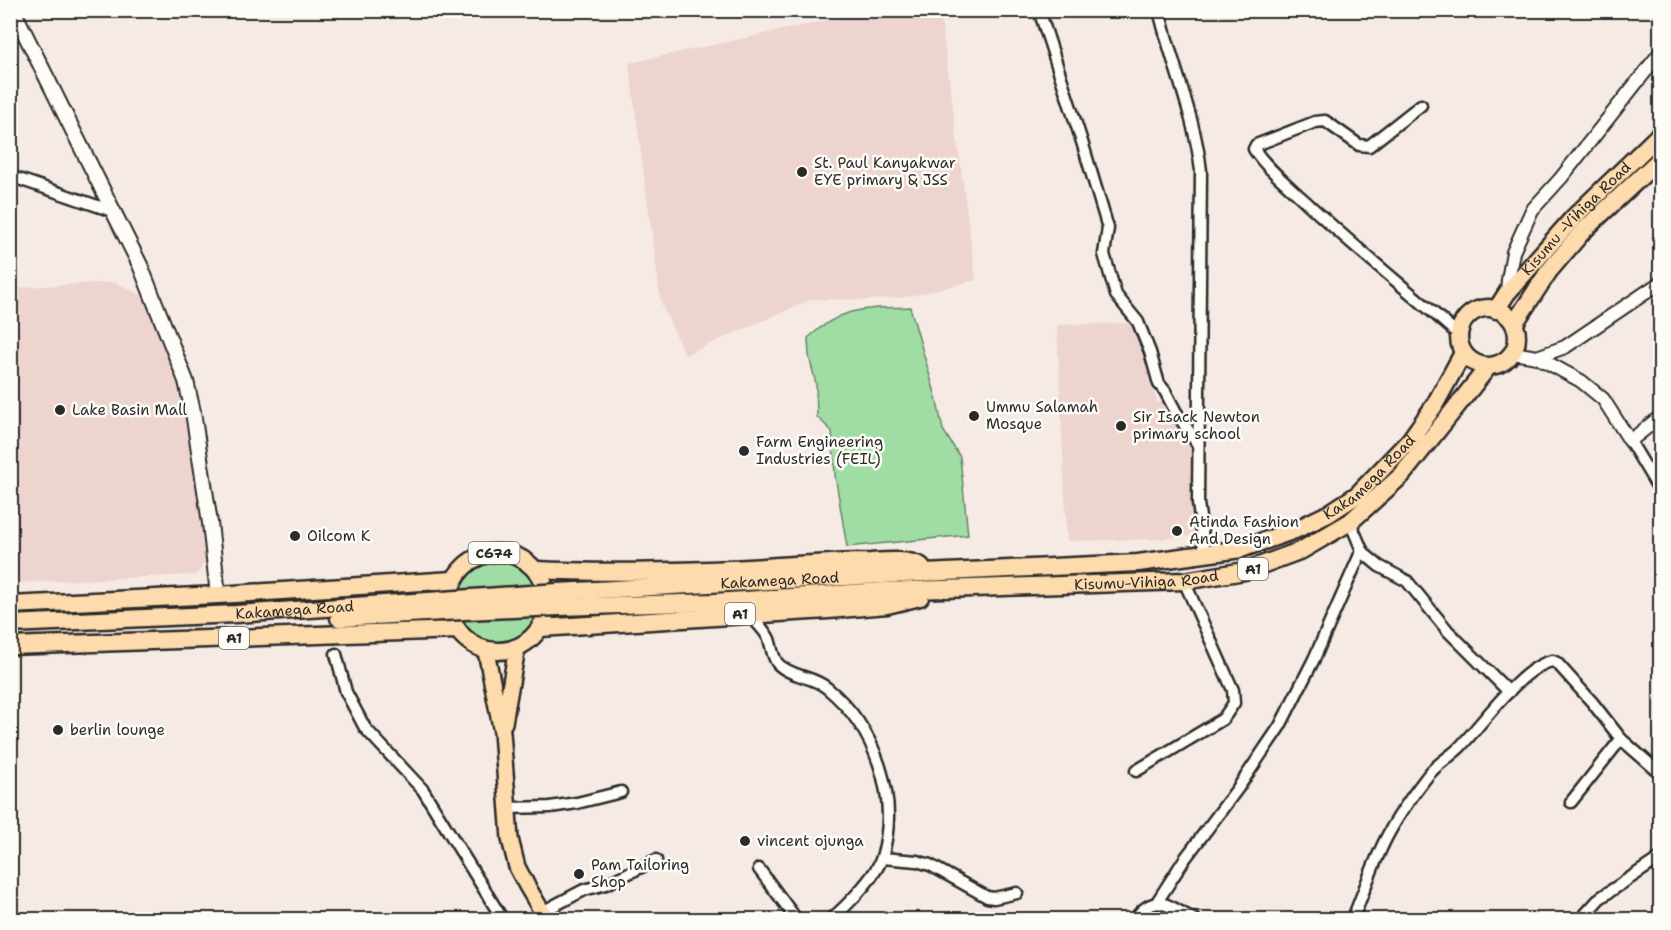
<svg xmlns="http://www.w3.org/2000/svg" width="1671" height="930" font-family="'Shantell Sans',sans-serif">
<rect width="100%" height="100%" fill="#f6eae4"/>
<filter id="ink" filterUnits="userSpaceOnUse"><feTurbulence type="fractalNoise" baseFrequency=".0167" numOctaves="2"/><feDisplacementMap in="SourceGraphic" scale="12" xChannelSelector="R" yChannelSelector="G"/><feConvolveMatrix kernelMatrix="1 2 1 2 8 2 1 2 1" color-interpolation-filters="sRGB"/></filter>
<g filter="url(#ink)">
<!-- built -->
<g fill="#eed4ce">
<path d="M 875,10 L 940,11 L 976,280 L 907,297 L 871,300 L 812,299 L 685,355 L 661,303 L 629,63 Z"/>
<path d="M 114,282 L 146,297 L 158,325 L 172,371 L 180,386 L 208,558 L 196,575 L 11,583 L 11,288 Z"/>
<path d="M 1132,323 L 1157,402 L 1167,402 L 1195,450 L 1198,535 L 1157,539 L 1067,541 L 1057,325 Z"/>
</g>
<!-- green -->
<g fill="#a0dda4" stroke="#668468" stroke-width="1.5">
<path d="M 910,307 L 936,397 L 943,430 L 960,457 L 968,535 L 847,547 L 835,475 L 832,431 L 817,417 L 816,384 L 809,356 L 808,338 C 845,305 864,309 910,307 Z"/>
<circle cx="499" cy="603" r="41"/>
</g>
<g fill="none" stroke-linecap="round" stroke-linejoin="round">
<!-- minor casing -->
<g stroke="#2b2b2b" stroke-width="15">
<g id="minor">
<path d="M 1039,10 L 1083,145 L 1108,228 L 1104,254 L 1116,295 L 1138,322 L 1150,352 L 1159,384 L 1165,391 L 1176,412 L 1198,445"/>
<path d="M 1159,10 C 1172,65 1195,116 1201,171 L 1198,503 L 1205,554"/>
<path d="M 1421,105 L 1369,146 L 1359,145 L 1325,121 L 1315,122 L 1256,145 L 1254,149 C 1266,168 1290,187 1306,202 C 1355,248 1408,290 1459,335"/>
<path d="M 10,176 L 115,212"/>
<path d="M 1630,441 L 1660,491"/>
<path d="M 1350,522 L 1362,550 L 1367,556 L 1379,566 L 1407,581 L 1448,631 L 1509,692"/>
<path d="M 749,614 C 755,621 765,630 769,639 C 772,647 772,657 778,664 C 791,677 813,676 827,688 C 875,727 900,797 882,857 C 877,875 846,907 830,920"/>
<path d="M 336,654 L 346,692 L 365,728 L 423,790 L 503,920"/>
<path d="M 1136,771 L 1223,719 L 1234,703 L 1233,690 L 1184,581"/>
<path d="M 1571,802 L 1621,739"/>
<path d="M 507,808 L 550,807 L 577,803 L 621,792"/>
<path d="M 882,858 L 917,861 L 930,865 L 987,897 L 994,898 L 1017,893"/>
<path d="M 759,869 L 797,920"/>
<path d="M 1157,902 L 1184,860 L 1238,788 L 1280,726 L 1314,659 L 1362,550"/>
<path d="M 542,912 L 584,890 L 606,884 L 656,860"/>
<path d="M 1134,920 C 1156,890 1169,907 1195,920"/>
<path d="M 1352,920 C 1365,890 1374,859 1390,831 C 1401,811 1415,792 1429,774 C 1438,763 1450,757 1460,747 C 1482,724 1523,665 1553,661 L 1557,663 L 1592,702 L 1621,739 L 1660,773"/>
<path d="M 1580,920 L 1600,898 L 1660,858"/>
</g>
</g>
<!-- tertiary casing -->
<g stroke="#2b2b2b" stroke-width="16">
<g id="tertiary">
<path d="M 1507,293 L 1508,280 L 1513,252 L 1532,210 L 1561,178 L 1660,53"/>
<path d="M 1513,353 L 1537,357 L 1581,381 L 1603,399 L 1630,441 L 1660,417"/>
<path d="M 1537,357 L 1565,347 L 1660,283"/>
</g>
</g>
<!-- secondary casing -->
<g stroke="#2b2b2b" stroke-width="18">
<path id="secondary" d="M 13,10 L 140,265 L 186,381 L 193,412 L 210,523 L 218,595"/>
</g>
<!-- primary casing -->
<g stroke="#2b2b2b" stroke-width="20">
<g id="primary">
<path d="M 486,651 L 502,732 L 510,839 L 517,867 L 527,886 L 547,920"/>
<path d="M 504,723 L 517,648"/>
</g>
</g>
<!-- trunk casing -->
<g stroke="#2b2b2b" stroke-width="21">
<g id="trunk">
<circle cx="1488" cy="337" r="29"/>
<path id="s1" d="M 1496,310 L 1507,293 L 1574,217 L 1660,134"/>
<path d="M 1514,324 L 1549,271 L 1583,231 L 1660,159"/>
<circle cx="498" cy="602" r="49"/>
<path d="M 536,570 C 594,573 652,572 710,570 C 764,568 817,562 871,562 C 886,561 907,559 921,566"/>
<path id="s2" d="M 558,592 L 882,575 L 1138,563 L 1241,549 L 1295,530 L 1328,514 L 1357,495 L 1410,440 L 1434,406 L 1463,353"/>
<path d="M 10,605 L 218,595 L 453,580"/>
<path id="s3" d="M 559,607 L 714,602 L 884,591 L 1184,581 L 1245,571 L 1302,550 L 1350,522 L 1402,475 L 1488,367"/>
<path d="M 339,618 L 442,612"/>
<path id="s4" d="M 10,624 L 236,614 L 443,600"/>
<path d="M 540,628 L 828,610 L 887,605 L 920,597"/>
<path d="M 10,646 L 458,630"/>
</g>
</g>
<!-- minor -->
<use href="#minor" stroke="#fdfcf7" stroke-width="10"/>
<!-- tertiary -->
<use href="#tertiary" stroke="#fdfcf7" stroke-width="12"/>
<!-- secondary -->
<use href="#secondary" stroke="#fdfcf7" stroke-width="14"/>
<!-- primary -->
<use href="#primary" stroke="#fedbac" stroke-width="15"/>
<!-- trunk -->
<use href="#trunk" stroke="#fedbac" stroke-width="16"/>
<!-- trunk-bridge casing -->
<g stroke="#2b2b2b" stroke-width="21" stroke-linecap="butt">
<g id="trunk-bridge">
<path d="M 443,600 L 558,592"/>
<path d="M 442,612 L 559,607"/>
</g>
</g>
<!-- trunk-bridge -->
<use href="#trunk-bridge" stroke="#fedbac" stroke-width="16"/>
</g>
</g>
<!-- markers -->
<g fill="#2b2b2b" stroke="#fdfcf7" stroke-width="2">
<circle cx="802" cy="172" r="6"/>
<circle cx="60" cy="410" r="6"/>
<circle cx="974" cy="416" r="6"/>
<circle cx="1121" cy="426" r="6"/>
<circle cx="744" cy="451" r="6"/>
<circle cx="1177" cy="531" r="6"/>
<circle cx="295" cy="536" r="6"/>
<circle cx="58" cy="730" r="6"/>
<circle cx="745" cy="841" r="6"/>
<circle cx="579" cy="874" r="6"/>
</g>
<g text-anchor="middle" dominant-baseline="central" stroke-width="5" stroke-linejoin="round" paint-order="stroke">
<!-- shield labels -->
<g fill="#fdfcf7" stroke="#6a6a68" stroke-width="1.5">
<rect x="468.5" y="542" width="51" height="22" rx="4.5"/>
<rect x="1238" y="558" width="30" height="22" rx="4.5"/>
<rect x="725" y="603" width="30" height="22" rx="4.5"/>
<rect x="219" y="627" width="30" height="22" rx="4.5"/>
</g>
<g font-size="14" font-weight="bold" fill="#2b2b2b">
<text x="494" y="553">C674</text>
<text x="1253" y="569">A1</text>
<text x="740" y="614">A1</text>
<text x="234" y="638">A1</text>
</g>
<!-- poi labels -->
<g font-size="15" fill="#2b2b2b" stroke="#fdfcf7" text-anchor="start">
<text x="814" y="163">St. Paul Kanyakwar<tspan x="814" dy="17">EYE primary &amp; JSS</tspan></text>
<text x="986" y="407">Ummu Salamah<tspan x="986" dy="17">Mosque</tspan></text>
<text x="72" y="410">Lake Basin Mall</text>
<text x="1133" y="417">Sir Isack Newton<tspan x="1133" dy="17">primary school</tspan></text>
<text x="756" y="442">Farm Engineering<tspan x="756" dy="17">Industries (FEIL)</tspan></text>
<text x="1189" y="522">Atinda Fashion<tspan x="1189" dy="17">And Design</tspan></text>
<text x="307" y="536">Oilcom K</text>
<text x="70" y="730">berlin lounge</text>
<text x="757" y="841">vincent ojunga</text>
<text x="591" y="865">Pam Tailoring<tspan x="591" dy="17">Shop</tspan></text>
</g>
<!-- street labels -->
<g font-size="15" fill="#2b2b2b" stroke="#fdfcf7">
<text stroke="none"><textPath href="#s1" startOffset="122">Kisumu -Vihiga Road</textPath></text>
<text stroke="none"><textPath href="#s2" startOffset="834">Kakamega Road</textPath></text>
<text stroke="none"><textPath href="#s2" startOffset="222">Kakamega Road</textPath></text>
<text stroke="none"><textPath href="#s3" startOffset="588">Kisumu-Vihiga Road</textPath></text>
<text stroke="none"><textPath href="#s4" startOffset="285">Kakamega Road</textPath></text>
</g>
</g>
<!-- margin -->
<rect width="1671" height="930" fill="none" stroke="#fdfcf7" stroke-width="36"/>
<rect x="18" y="18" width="1635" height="894" fill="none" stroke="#2b2b2b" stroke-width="2" filter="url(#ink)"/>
</svg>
